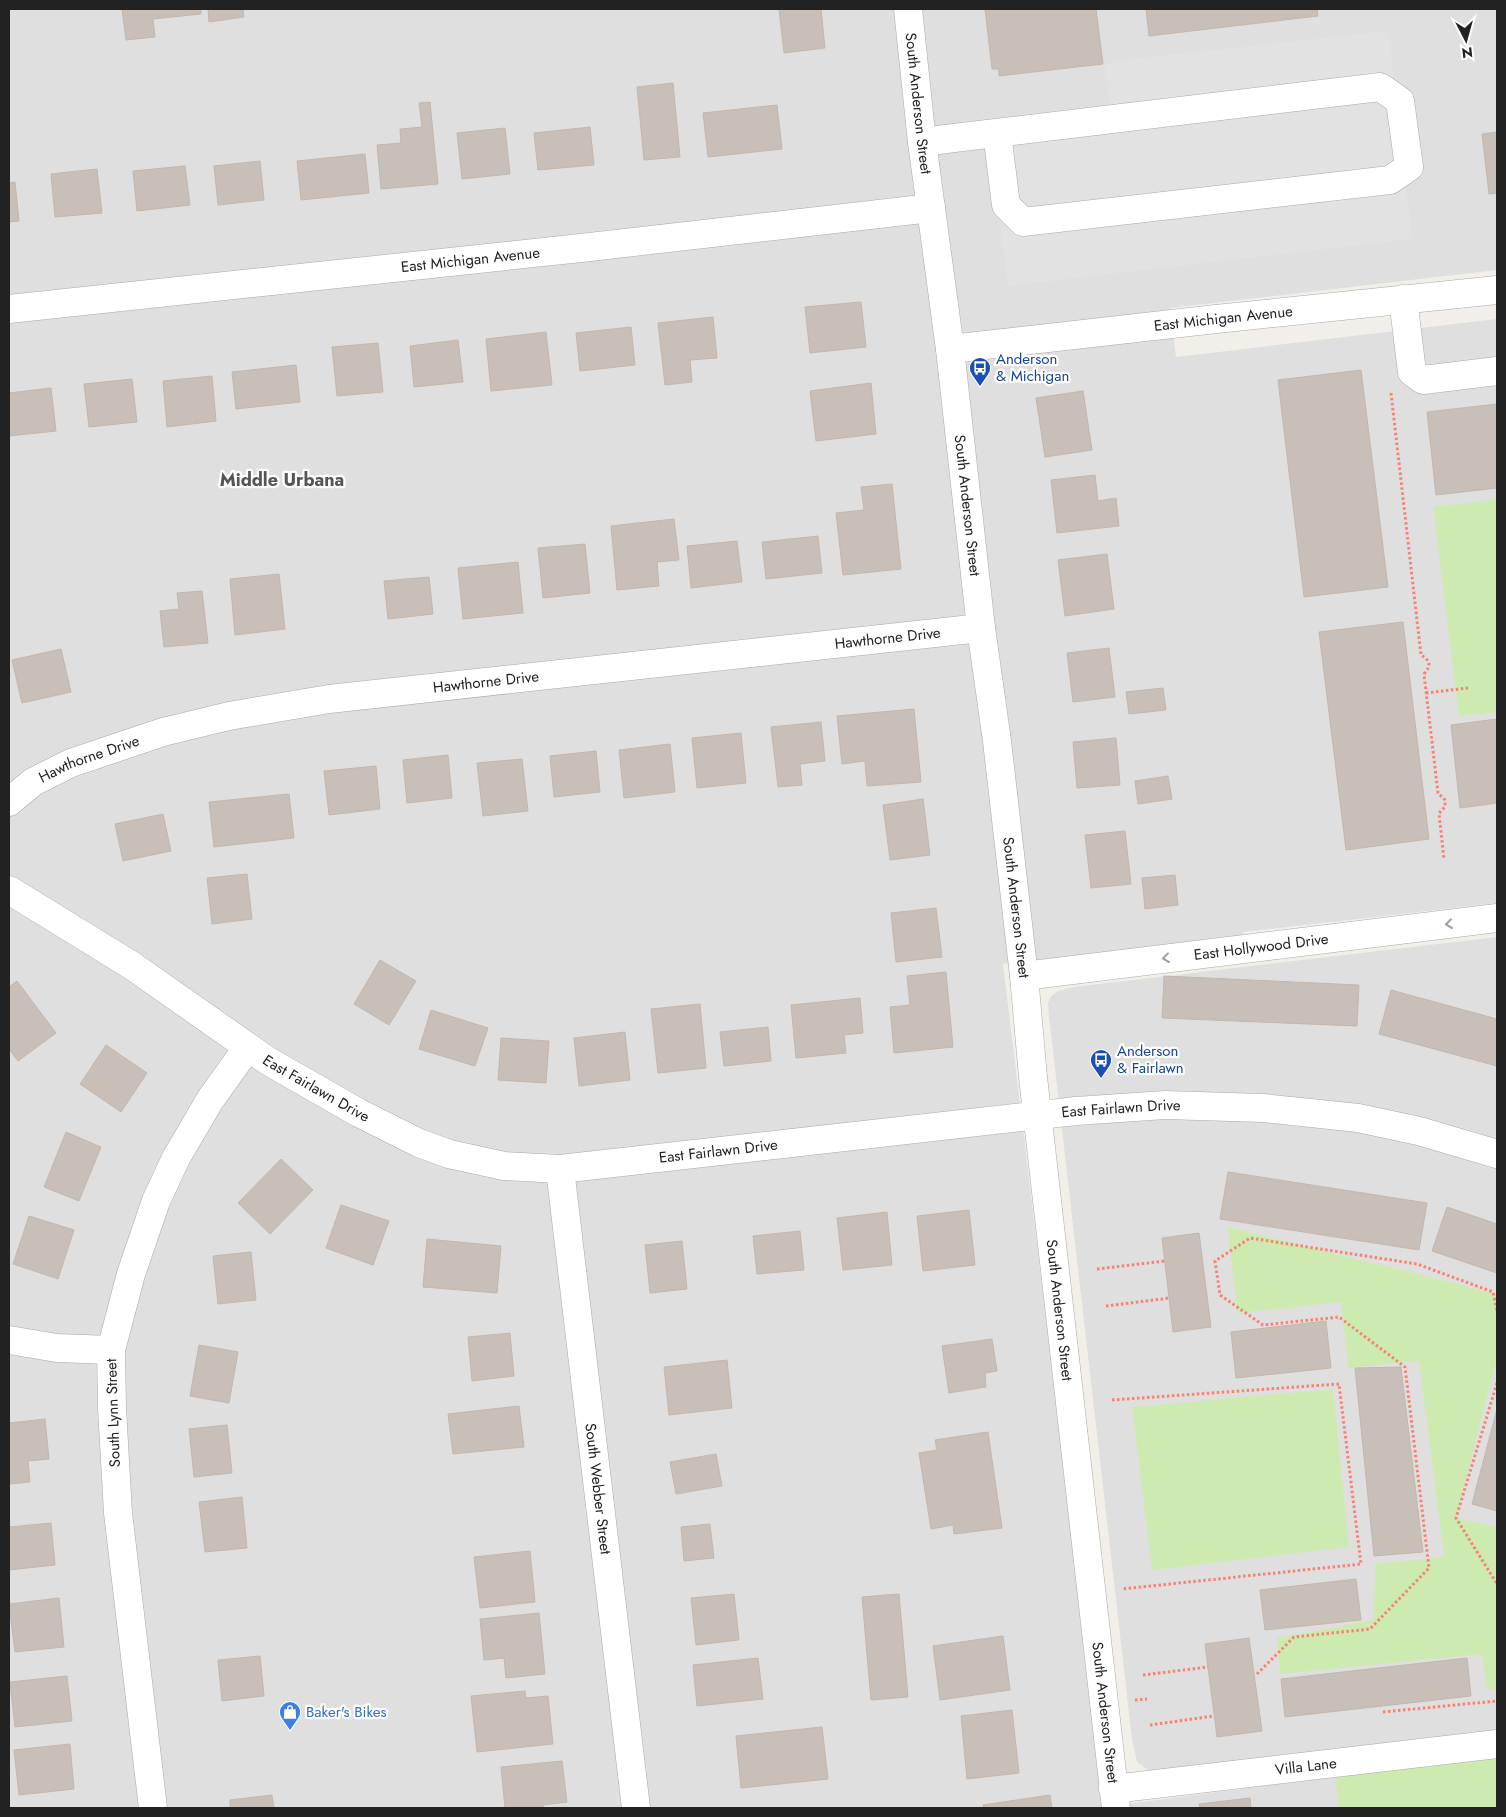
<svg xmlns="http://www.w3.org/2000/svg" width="1506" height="1817" font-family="Jost,sans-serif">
<rect width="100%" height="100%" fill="#f2efe9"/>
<!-- residential -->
<g fill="#e0dfdf">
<path d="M 9,9 L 1497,9 L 1497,270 L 1170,308 L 1176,357 L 1497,319 L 1497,903 L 1243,932 L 1243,936 L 1003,964 L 1105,1807 L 1361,1773 L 1497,1808 L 9,1808 Z"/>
<path d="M 1497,937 L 1497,1733 L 1156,1771 L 1148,1770 L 1137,1762 L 1132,1739 L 1049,1016 L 1048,1003 L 1051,996 L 1058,991 L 1074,987 Z"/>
</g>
<!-- grass -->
<g fill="#cdebb0">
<path d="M 1497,499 L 1497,712 L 1459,716 L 1433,507 Z"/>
<path d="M 1228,1227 L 1497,1294 L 1497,1358 L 1456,1518 L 1497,1527 L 1497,1689 L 1487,1690 L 1482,1654 L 1280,1674 L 1277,1638 L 1374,1620 L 1375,1564 L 1444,1557 L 1419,1361 L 1348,1368 L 1341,1302 L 1237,1313 Z"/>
<path d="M 1333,1389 L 1349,1547 L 1152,1570 L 1132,1407 Z"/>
<path d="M 1497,1756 L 1497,1808 L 1339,1808 L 1335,1775 Z"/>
</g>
<!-- parking -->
<path fill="#e2e2e2" d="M 1388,31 L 1412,239 L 1008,286 L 988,118 L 1109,104 L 1106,65 L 1122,60 Z"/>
<!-- building -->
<g fill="#c7bfb8" stroke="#c4b6ab">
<path d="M 122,9 L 201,9 L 201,14 L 153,19 L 155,37 L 126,40 Z"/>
<path d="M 208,9 L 243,9 L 244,17 L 209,22 Z"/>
<path d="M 779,9 L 821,9 L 825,48 L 784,53 Z"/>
<path d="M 985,9 L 1096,9 L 1103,64 L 999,76 L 999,69 L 992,69 Z"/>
<path d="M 1146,9 L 1317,9 L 1318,16 L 1149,36 Z"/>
<path d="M 673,83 L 680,157 L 644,160 L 637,87 Z"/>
<path d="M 430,102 L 438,184 L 381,189 L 377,145 L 401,143 L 400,129 L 422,127 L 419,103 Z"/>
<path d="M 777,105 L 782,149 L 708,157 L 703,113 Z"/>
<path d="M 590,127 L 594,165 L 538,170 L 534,133 Z"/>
<path d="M 505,128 L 510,174 L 462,179 L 457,133 Z"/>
<path d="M 1497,132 L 1497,193 L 1489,194 L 1482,134 Z"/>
<path d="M 365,154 L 369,193 L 301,200 L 297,161 Z"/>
<path d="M 260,161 L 264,200 L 218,205 L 214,166 Z"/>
<path d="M 185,166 L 190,205 L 137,211 L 133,171 Z"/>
<path d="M 97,169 L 102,213 L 55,217 L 51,174 Z"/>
<path d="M 15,182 L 19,221 L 9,222 L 9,183 Z"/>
<path d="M 861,302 L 866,347 L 810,353 L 805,307 Z"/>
<path d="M 713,317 L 717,358 L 690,360 L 692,382 L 665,385 L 658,323 Z"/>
<path d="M 631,327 L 635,365 L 580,371 L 576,333 Z"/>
<path d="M 546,332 L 552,385 L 491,391 L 486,339 Z"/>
<path d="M 458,340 L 463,382 L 414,387 L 410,346 Z"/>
<path d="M 378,343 L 383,392 L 337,396 L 332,347 Z"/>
<path d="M 296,365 L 300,402 L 236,409 L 232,372 Z"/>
<path d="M 1361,370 L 1388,587 L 1304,597 L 1278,380 Z"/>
<path d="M 212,376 L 216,421 L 167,427 L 163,381 Z"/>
<path d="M 132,379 L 137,422 L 89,427 L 84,384 Z"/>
<path d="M 871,383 L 876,434 L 816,441 L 810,391 Z"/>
<path d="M 51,388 L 56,431 L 9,436 L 9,393 Z"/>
<path d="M 1083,391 L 1092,450 L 1045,457 L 1036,398 Z"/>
<path d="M 1497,404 L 1497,488 L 1436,495 L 1427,412 Z"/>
<path d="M 1095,475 L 1098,501 L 1116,498 L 1119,526 L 1057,533 L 1051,480 Z"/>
<path d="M 892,484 L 901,569 L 843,575 L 836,513 L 864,510 L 861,487 Z"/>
<path d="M 674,519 L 679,560 L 657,562 L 659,586 L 617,590 L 611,526 Z"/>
<path d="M 818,536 L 822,573 L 766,579 L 762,542 Z"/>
<path d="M 737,541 L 742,582 L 691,588 L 687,546 Z"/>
<path d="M 585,544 L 590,593 L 543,598 L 538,548 Z"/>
<path d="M 1107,554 L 1114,609 L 1065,616 L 1058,560 Z"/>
<path d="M 518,562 L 523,613 L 463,619 L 458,568 Z"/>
<path d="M 279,574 L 285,629 L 235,635 L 230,579 Z"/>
<path d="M 429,577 L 433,614 L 388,619 L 384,581 Z"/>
<path d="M 202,591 L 208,643 L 164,647 L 160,611 L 179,609 L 177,593 Z"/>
<path d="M 1403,622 L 1429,839 L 1346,850 L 1319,632 Z"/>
<path d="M 1109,648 L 1115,697 L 1073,702 L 1067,653 Z"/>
<path d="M 61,649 L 71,692 L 22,703 L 12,660 Z"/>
<path d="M 1163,688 L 1166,710 L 1129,714 L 1126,692 Z"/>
<path d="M 914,709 L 921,782 L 867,786 L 865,761 L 842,764 L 837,716 Z"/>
<path d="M 1497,719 L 1497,803 L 1460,808 L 1451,725 Z"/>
<path d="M 821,722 L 825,761 L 800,764 L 802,785 L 778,787 L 771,727 Z"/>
<path d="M 741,733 L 746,783 L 697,788 L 692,738 Z"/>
<path d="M 1116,738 L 1120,785 L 1077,788 L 1073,742 Z"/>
<path d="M 670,744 L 675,792 L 624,798 L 619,750 Z"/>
<path d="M 596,751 L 600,792 L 554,797 L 550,756 Z"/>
<path d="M 448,755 L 452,798 L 407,803 L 403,760 Z"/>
<path d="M 522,759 L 528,811 L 483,816 L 477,763 Z"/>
<path d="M 376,766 L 380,809 L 329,815 L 324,771 Z"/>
<path d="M 1168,776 L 1172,799 L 1138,804 L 1135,781 Z"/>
<path d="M 289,794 L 294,838 L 214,847 L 209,802 Z"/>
<path d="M 923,799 L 930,855 L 890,860 L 883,805 Z"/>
<path d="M 163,814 L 171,851 L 123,861 L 115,824 Z"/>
<path d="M 1125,831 L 1131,884 L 1091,888 L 1085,835 Z"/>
<path d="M 247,874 L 252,919 L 212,924 L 207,878 Z"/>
<path d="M 1175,875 L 1178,905 L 1145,909 L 1142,878 Z"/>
<path d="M 936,908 L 942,957 L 896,962 L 891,913 Z"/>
<path d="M 380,960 L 416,981 L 389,1025 L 354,1004 Z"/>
<path d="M 946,972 L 953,1047 L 894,1053 L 890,1007 L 910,1005 L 907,976 Z"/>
<path d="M 1164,976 L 1359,985 L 1357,1026 L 1162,1018 Z"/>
<path d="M 17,981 L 56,1033 L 18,1061 L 9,1049 L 9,987 Z"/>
<path d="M 1391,990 L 1497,1019 L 1497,1066 L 1379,1034 Z"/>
<path d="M 860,998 L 863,1033 L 844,1035 L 846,1053 L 796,1058 L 791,1005 Z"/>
<path d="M 700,1004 L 706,1068 L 658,1073 L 651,1009 Z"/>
<path d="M 431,1010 L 488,1028 L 475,1066 L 419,1049 Z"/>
<path d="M 768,1027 L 771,1061 L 724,1066 L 720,1032 Z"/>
<path d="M 625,1032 L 630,1080 L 579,1086 L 574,1038 Z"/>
<path d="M 501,1038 L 549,1041 L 546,1083 L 498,1080 Z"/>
<path d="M 106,1045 L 147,1073 L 121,1112 L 80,1084 Z"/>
<path d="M 66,1132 L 101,1147 L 79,1201 L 44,1187 Z"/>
<path d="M 281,1159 L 313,1190 L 270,1234 L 238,1203 Z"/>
<path d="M 1228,1172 L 1427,1203 L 1419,1250 L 1220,1219 Z"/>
<path d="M 341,1205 L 389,1221 L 373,1265 L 326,1248 Z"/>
<path d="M 1447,1207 L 1497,1224 L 1497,1273 L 1432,1251 Z"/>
<path d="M 969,1210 L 975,1265 L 923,1271 L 917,1216 Z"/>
<path d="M 887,1212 L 892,1265 L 843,1270 L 837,1218 Z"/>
<path d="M 29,1216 L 74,1230 L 58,1279 L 13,1264 Z"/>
<path d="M 800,1231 L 804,1270 L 757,1274 L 753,1236 Z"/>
<path d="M 1199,1233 L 1211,1327 L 1173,1332 L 1162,1238 Z"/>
<path d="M 427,1239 L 501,1246 L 497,1293 L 423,1287 Z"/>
<path d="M 682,1241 L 687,1289 L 650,1293 L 645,1245 Z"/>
<path d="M 251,1252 L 256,1300 L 218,1304 L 213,1256 Z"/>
<path d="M 1326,1321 L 1331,1368 L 1236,1378 L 1231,1332 Z"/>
<path d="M 510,1333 L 514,1376 L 472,1381 L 468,1337 Z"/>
<path d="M 992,1339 L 997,1371 L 985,1373 L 986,1387 L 949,1393 L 942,1346 Z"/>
<path d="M 199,1345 L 238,1352 L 229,1403 L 190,1396 Z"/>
<path d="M 727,1360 L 732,1408 L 669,1415 L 664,1367 Z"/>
<path d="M 1401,1367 L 1423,1552 L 1374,1556 L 1355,1368 Z"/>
<path d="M 519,1406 L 524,1447 L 453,1454 L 448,1414 Z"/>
<path d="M 1497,1409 L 1497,1511 L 1472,1504 Z"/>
<path d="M 45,1419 L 49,1459 L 28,1461 L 30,1482 L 9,1484 L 9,1423 Z"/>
<path d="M 227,1425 L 232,1473 L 194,1477 L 189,1429 Z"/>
<path d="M 988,1432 L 1002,1528 L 954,1534 L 953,1525 L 931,1529 L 919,1453 L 937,1450 L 935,1440 Z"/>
<path d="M 716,1454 L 722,1486 L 676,1494 L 670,1462 Z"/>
<path d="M 242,1497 L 247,1548 L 205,1552 L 199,1502 Z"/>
<path d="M 51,1523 L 55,1565 L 9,1570 L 9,1527 Z"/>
<path d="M 710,1524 L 714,1558 L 684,1561 L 681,1527 Z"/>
<path d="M 530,1551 L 535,1602 L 480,1608 L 474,1557 Z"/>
<path d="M 1356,1579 L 1361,1620 L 1265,1630 L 1260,1590 Z"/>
<path d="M 734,1594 L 739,1640 L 696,1645 L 691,1598 Z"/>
<path d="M 899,1594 L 908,1697 L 871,1700 L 862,1597 Z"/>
<path d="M 59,1598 L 64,1647 L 15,1652 L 9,1604 Z"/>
<path d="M 539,1613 L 545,1674 L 506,1678 L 504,1658 L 484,1660 L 480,1619 Z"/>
<path d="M 1003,1636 L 1010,1690 L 940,1700 L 933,1646 Z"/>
<path d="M 1249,1638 L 1262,1731 L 1217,1737 L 1205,1644 Z"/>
<path d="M 260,1656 L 264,1696 L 222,1701 L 218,1660 Z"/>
<path d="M 758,1658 L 763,1699 L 697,1706 L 693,1665 Z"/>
<path d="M 1467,1658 L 1471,1696 L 1285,1717 L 1281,1679 Z"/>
<path d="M 67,1676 L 72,1721 L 15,1727 L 10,1682 Z"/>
<path d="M 525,1691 L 526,1698 L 548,1696 L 553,1744 L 477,1752 L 471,1696 Z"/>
<path d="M 1012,1710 L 1019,1773 L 967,1779 L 961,1716 Z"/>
<path d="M 822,1727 L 828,1779 L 741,1788 L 736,1736 Z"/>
<path d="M 70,1744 L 74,1789 L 19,1795 L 14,1750 Z"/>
<path d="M 562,1761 L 567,1802 L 543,1805 L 544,1808 L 505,1808 L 501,1767 Z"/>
<path d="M 272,1795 L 274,1808 L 230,1808 L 230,1800 Z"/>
<path d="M 1050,1795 L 1052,1808 L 984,1808 L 983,1805 Z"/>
<path d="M 1250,1798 L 1251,1808 L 1200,1808 L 1199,1804 Z"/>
</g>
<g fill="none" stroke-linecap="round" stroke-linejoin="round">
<!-- minor casing -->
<g stroke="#a9a9a9" stroke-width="29">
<g id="minor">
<path id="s1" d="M 908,9 L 922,142 L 950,349 L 981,628 L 997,741 L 1024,976 L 1033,1077 L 1116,1808"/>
<path d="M 922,142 L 962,137 L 1380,87 L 1400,101 L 1409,167 L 1390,180 L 1023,222 L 1006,205 L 997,133"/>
<path d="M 1403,299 L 1412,372 L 1423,380 L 1497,371"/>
<path id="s2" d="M 9,309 L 581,248 L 931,208"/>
<path id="s3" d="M 950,349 L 1216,319 L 1497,290"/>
<path id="s4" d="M 9,802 L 33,782 L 71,763 L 163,732 L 229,716 L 329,699 L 981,628"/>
<path id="s5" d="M 9,890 L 131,965 L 268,1061 L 359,1113 L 419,1143 L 449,1154 L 504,1166 L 560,1169 L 1076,1111 L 1165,1105 L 1263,1108 L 1358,1118 L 1419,1131 L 1497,1154"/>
<path id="s6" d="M 1024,976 L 1497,918"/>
<path id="s7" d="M 560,1169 L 636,1808"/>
<path d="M 9,1340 L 57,1348 L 111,1350"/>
<path id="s8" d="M 1113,1789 L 1497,1744"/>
<path d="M 153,1808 L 118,1513 L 112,1408 L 111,1350 L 131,1274 L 156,1201 L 176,1158 L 210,1100 L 248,1047"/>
</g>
</g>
<!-- path -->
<g stroke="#fa8072" stroke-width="3" stroke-dasharray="2.5 2.5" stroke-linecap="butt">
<path d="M 1391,393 L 1421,655 C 1431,661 1431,666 1424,674 L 1438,793 L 1445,800 L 1445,807 L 1439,813 L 1444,860"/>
<path d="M 1426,693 L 1468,688"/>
<path d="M 1097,1269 L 1165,1261"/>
<path d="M 1106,1306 L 1170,1298"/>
<path d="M 1497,1383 L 1456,1518 L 1497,1584"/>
<path d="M 1112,1400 L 1339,1384 L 1361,1564 L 1122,1589"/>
<path d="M 1257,1674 L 1294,1637 L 1370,1629 L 1429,1568 L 1405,1367 L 1339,1317 L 1263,1325 L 1220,1295 L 1215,1261 L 1250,1238 L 1417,1264 L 1493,1292 L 1497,1311"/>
<path d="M 1143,1675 L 1208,1667"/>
<path d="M 1135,1700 L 1147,1699"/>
<path d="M 1383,1712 L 1497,1701"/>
<path d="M 1150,1725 L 1214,1716"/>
</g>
<!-- minor -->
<use href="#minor" stroke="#fff" stroke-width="28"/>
</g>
<!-- one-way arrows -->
<defs><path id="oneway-chevron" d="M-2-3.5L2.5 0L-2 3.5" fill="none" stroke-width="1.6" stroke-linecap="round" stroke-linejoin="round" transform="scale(1.25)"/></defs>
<g stroke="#9c9c9c">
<use href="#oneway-chevron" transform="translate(1449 924) rotate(173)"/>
<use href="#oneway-chevron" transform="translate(1166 958) rotate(173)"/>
</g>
<!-- icons -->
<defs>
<g id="bus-pin" transform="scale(1.125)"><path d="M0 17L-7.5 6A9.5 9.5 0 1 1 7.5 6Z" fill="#1a4fb4" stroke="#fff"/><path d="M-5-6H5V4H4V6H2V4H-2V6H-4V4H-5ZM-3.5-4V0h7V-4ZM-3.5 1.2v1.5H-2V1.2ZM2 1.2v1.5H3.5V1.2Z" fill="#fff"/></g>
<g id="shop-pin" transform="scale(1.125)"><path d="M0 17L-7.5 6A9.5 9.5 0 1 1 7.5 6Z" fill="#3f7fe0" stroke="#fff"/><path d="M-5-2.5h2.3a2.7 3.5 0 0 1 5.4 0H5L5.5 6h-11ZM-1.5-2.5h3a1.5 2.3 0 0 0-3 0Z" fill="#fff"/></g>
</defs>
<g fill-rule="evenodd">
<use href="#bus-pin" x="980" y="368"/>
<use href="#bus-pin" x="1101" y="1060"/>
<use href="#shop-pin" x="290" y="1712"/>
</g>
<g text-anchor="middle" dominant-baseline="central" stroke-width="4.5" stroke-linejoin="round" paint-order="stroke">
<!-- street labels -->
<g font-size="15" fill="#222" stroke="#fff">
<text stroke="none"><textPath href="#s1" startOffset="95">South Anderson Street</textPath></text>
<text stroke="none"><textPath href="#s2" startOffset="464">East Michigan Avenue</textPath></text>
<text stroke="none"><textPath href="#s3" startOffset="275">East Michigan Avenue</textPath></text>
<text stroke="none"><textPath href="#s1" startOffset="500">South Anderson Street</textPath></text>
<text stroke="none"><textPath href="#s4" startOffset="902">Hawthorne Drive</textPath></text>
<text stroke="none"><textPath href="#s4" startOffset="498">Hawthorne Drive</textPath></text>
<text stroke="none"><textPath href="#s4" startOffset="92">Hawthorne Drive</textPath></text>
<text stroke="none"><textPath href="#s1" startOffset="905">South Anderson Street</textPath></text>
<text stroke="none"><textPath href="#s6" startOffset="239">East Hollywood Drive</textPath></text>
<text stroke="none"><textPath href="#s5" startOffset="366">East Fairlawn Drive</textPath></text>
<text stroke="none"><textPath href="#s5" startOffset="1191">East Fairlawn Drive</textPath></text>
<text stroke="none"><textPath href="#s5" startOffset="786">East Fairlawn Drive</textPath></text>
<text stroke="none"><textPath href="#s1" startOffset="1310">South Anderson Street</textPath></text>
<text transform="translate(113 1413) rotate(-92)">South Lynn Street</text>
<text stroke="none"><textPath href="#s7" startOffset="322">South Webber Street</textPath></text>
<text stroke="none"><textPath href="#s1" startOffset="1715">South Anderson Street</textPath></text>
<text stroke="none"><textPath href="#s8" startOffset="194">Villa Lane</textPath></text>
</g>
<!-- transit labels -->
<g font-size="15" fill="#164399" stroke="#fff" text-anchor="start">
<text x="996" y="359">Anderson<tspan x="996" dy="17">&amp; Michigan</tspan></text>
<text x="1117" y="1051">Anderson<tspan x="1117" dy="17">&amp; Fairlawn</tspan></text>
</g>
<!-- shop labels -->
<g font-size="15" fill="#366cbe" stroke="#fff" text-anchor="start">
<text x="306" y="1712">Baker's Bikes</text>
</g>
<!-- quarter labels -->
<g font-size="18" font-weight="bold" fill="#555" stroke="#fff">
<text x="282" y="480">Middle Urbana</text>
</g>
</g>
<!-- border -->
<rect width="1506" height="1817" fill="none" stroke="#222222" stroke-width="20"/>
<!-- north arrow -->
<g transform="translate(1466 40) rotate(174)" stroke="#ffffff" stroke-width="4" paint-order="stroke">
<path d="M0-4L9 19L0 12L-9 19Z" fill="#222222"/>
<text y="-8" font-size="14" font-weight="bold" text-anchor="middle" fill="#222222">N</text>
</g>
</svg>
